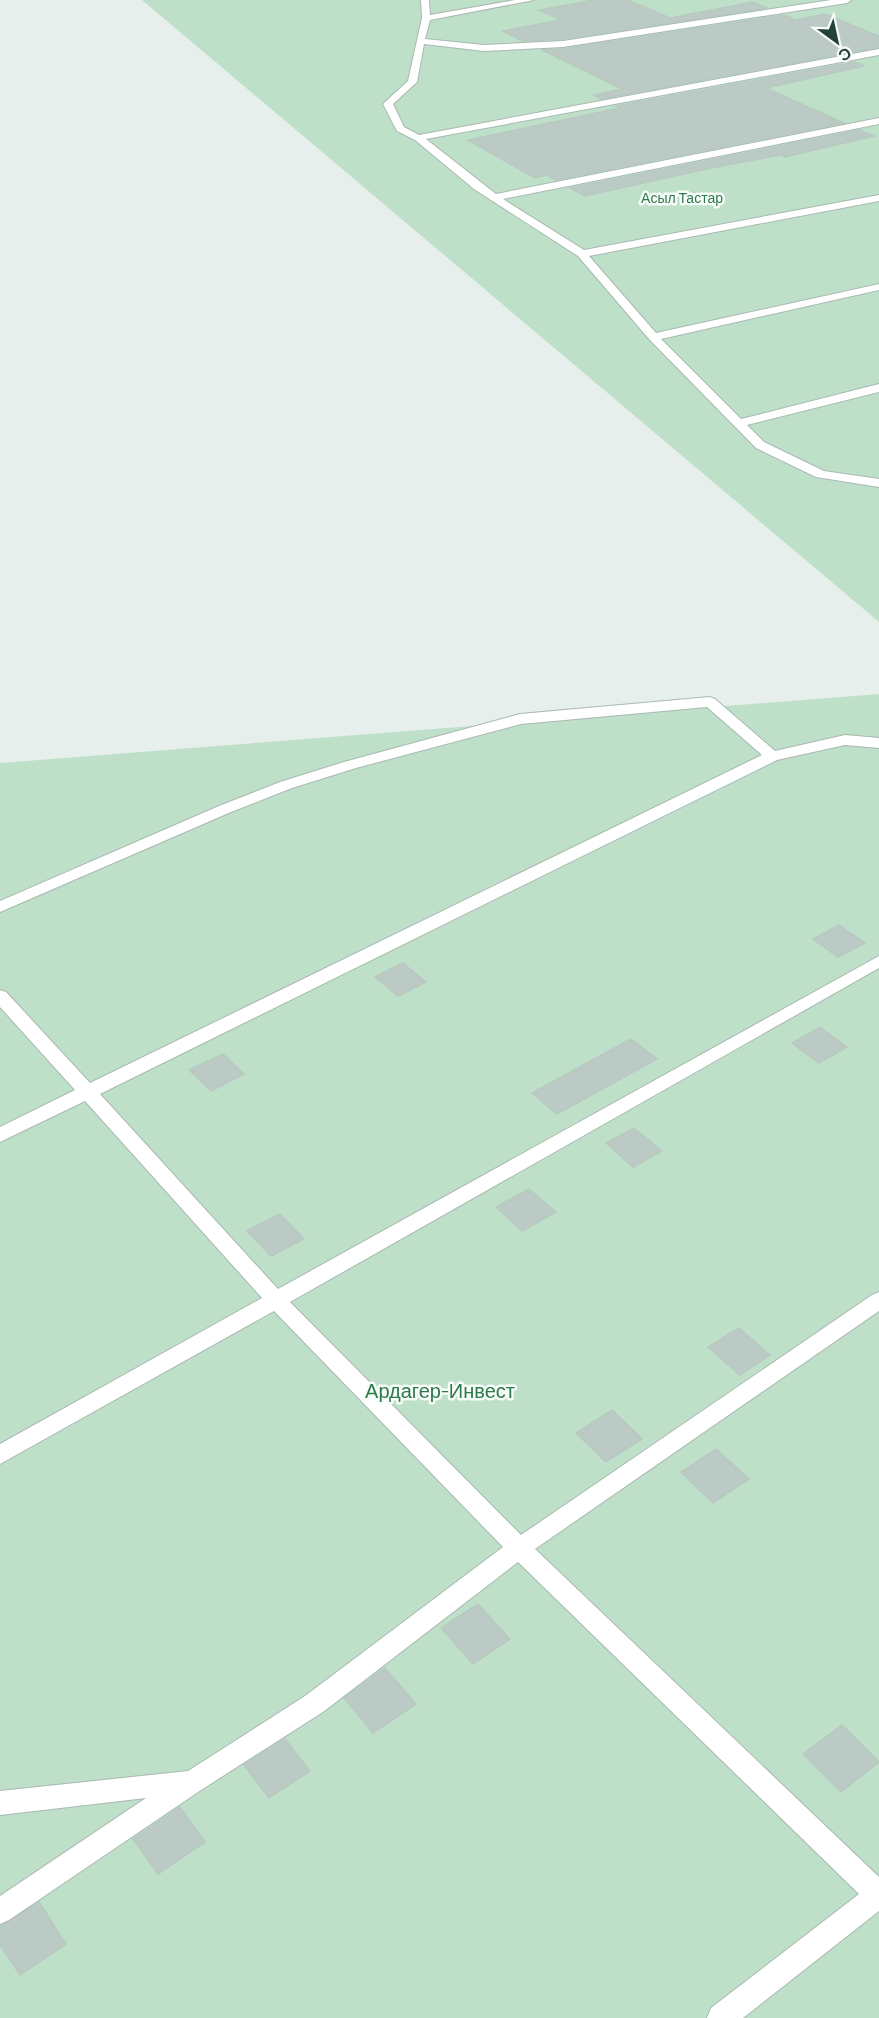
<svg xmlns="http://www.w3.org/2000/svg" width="879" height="2018" font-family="Barlow,sans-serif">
<rect width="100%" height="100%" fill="#e6efeb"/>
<!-- green -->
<g fill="#bfe0c8">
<path d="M 142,0 L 879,0 L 879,622 Z"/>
<path d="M 879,694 L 879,2018 L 0,2018 L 0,763 Z"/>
</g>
<!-- building -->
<g fill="#bbcac4" stroke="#b8c9c2" stroke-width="1.5">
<path d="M 594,0 L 628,0 L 670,18 L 753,2 L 767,8 L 563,39 L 523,41 L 503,31 L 561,20 L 539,10 Z"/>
<path d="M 825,14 L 879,36 L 879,47 L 601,99 L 594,95 L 622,89 L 542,50 L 563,49 L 784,15 L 796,20 Z"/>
<path d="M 855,62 L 864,66 L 766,88 L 844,123 L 556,180 L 547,175 L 535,178 L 468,140 L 620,108 L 616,106 Z"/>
<path d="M 860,130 L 874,136 L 785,157 L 781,155 L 711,168 L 585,196 L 570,188 Z"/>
<path d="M 839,925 L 865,943 L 838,957 L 813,939 Z"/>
<path d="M 403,963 L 426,982 L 398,996 L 375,977 Z"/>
<path d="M 820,1027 L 847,1047 L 819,1063 L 792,1043 Z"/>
<path d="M 631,1039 L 657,1059 L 557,1114 L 532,1093 Z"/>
<path d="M 223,1054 L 244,1074 L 211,1091 L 189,1070 Z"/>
<path d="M 634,1128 L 662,1151 L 633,1167 L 606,1143 Z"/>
<path d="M 529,1189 L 556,1212 L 522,1231 L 496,1207 Z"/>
<path d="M 280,1214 L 304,1239 L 271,1256 L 247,1231 Z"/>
<path d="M 739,1328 L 770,1355 L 740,1375 L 708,1347 Z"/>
<path d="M 612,1410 L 642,1439 L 606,1462 L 576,1433 Z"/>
<path d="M 716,1449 L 749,1479 L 713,1503 L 681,1472 Z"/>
<path d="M 478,1604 L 510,1639 L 473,1664 L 441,1628 Z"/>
<path d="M 385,1668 L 416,1704 L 373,1733 L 344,1698 Z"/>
<path d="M 842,1725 L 879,1762 L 841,1792 L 803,1754 Z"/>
<path d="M 285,1739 L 310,1771 L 269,1798 L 244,1765 Z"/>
<path d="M 180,1807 L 205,1842 L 158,1874 L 133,1839 Z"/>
<path d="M 39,1902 L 66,1944 L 20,1975 L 0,1945 L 0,1926 Z"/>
</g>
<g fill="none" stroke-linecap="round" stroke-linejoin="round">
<!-- minor casing -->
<g stroke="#a8b8b2" stroke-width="2">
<g id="minor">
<path d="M 421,0 L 429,0 L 430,15 L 515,0 L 534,0 L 430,20 L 425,39 L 484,45 L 563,41 L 831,0 L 851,0 L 847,3 L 563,47 L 484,51 L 424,44 L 417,82 L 393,104 L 404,127 L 419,135 L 879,49 L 879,55 L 426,139 L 496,194 L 879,118 L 879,124 L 503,199 L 584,250 L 879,195 L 879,201 L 589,256 L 656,333 L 879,284 L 879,290 L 661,339 L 741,419 L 879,384 L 879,392 L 747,425 L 764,442 L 824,471 L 879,479 L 879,487 L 816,477 L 756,448 L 649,339 L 578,256 L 474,189 L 415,140 L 397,131 L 383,104 L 408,81 L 422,18 Z"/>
<path d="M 710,697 L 715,699 L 775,751 L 845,735 L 879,738 L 879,748 L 845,745 L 777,760 L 100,1094 L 278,1289 L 879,956 L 879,968 L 290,1302 L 521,1535 L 872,1295 L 879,1292 L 879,1311 L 535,1549 L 879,1877 L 879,1911 L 743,2018 L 707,2018 L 711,2008 L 859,1894 L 518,1562 L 323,1712 L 201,1790 L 9,1920 L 0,1924 L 0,1896 L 146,1798 L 0,1815 L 0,1791 L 188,1771 L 305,1696 L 503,1547 L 274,1311 L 0,1464 L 0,1444 L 262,1298 L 85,1101 L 0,1142 L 0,1127 L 75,1090 L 0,1007 L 0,990 L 6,992 L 90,1083 L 762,755 L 707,707 L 521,724 L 356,768 L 292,788 L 231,812 L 0,912 L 0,901 L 219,806 L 280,782 L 344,762 L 520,714 Z"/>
</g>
</g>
<!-- minor -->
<use href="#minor" fill="#fff" fill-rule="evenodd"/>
</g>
<g text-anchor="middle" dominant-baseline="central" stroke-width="5" stroke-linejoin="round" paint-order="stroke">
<!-- far-park labels -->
<g font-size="14" fill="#2d7a4b" stroke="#f7fbf9">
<text x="682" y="197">Асыл Тастар</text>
</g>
<!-- near-park labels -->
<g font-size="20" fill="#2d7a4b" stroke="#f7fbf9">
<text x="440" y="1390">Ардагер-Инвест</text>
</g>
</g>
<!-- north arrow -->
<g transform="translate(837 42) rotate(147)" stroke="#f7fbf9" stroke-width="4.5" paint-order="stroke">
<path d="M0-4.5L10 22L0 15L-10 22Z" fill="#24423a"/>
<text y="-9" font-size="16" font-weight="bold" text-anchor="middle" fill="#24423a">С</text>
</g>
</svg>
